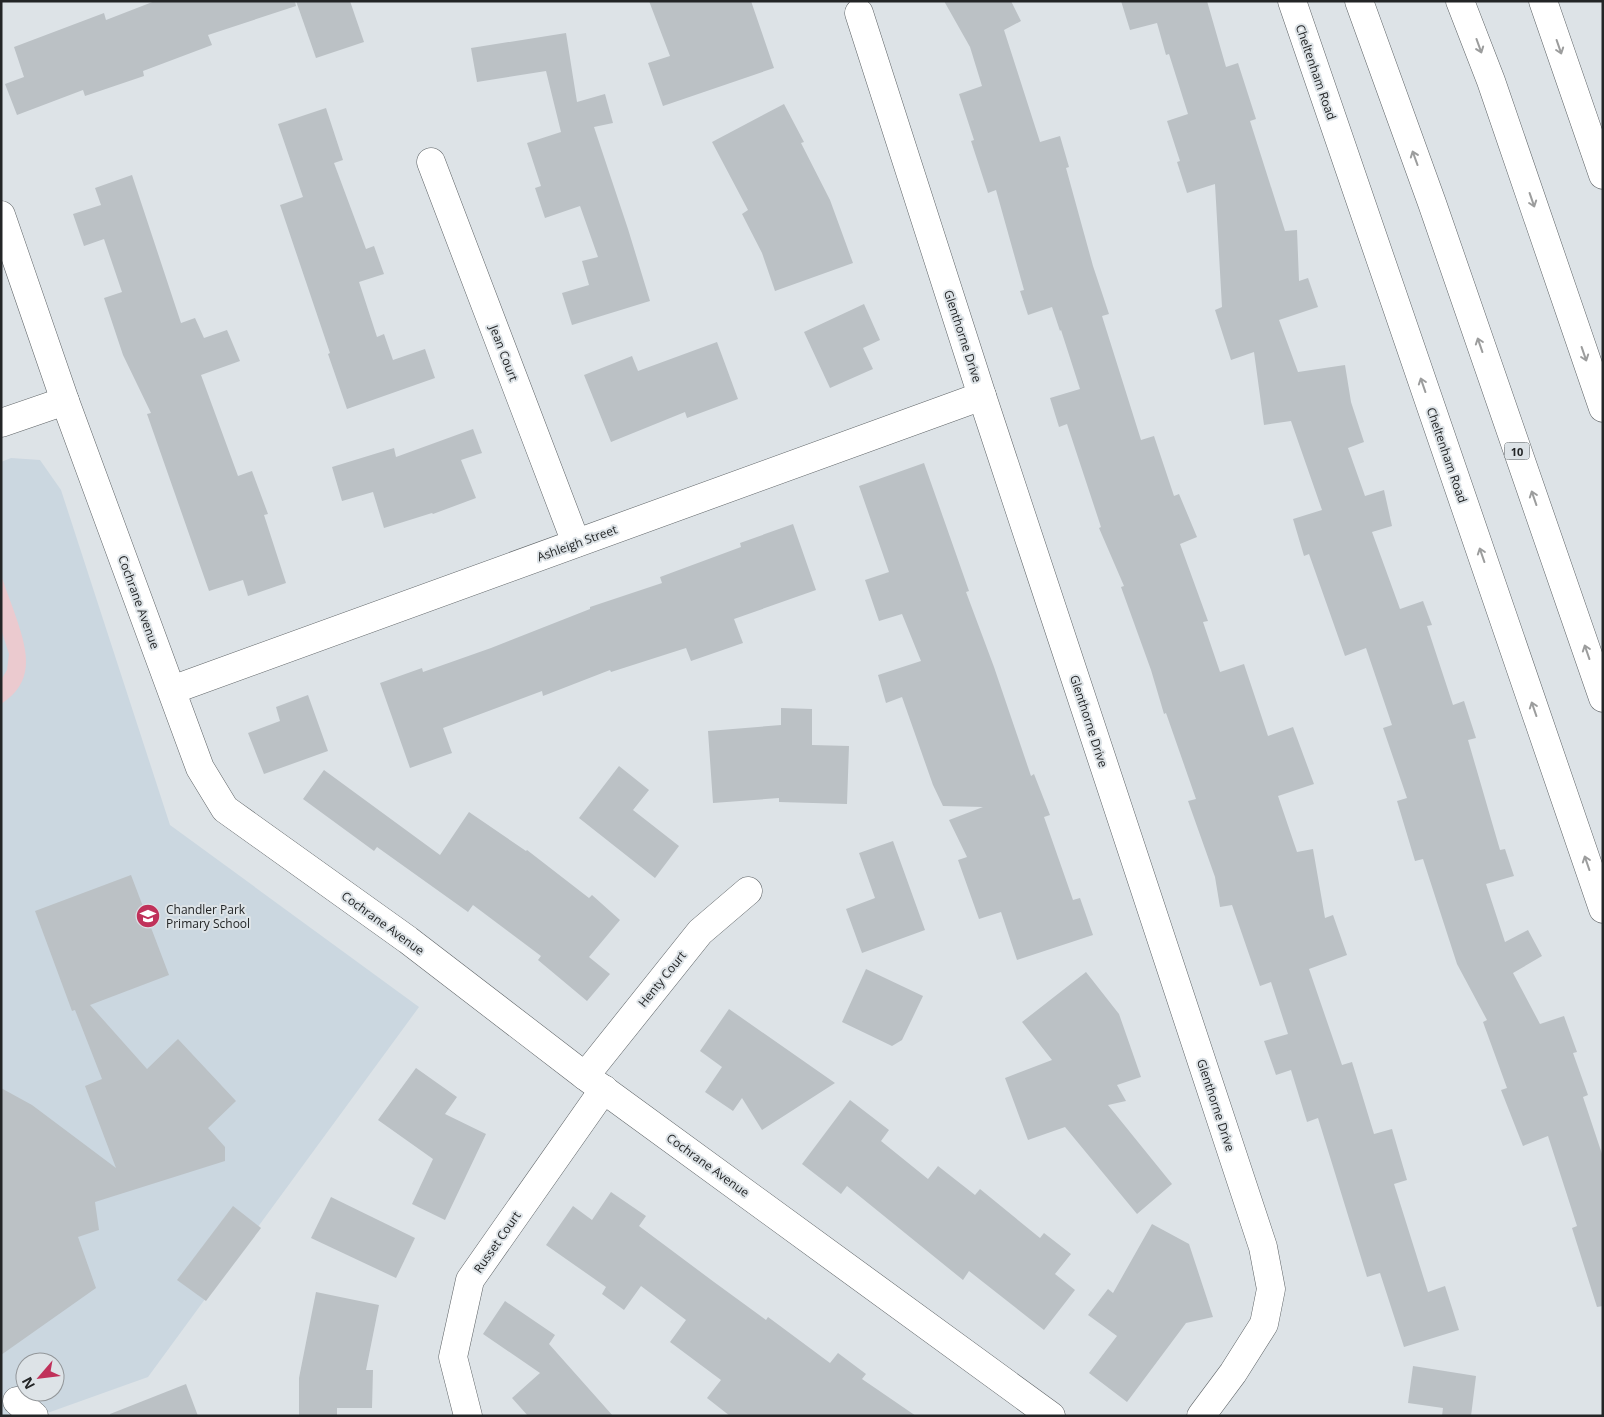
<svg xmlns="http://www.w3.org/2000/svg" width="1604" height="1417" font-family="'Open Sans',sans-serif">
<rect width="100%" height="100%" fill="#dde3e7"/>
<!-- built -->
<path fill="#cbd7e0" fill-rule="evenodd" d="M 11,458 L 40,460 L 61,490 L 170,825 L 419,1007 L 148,1377 L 39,1416 L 1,1416 L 1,462 ZM 25,1362 L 55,1362 L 55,1392 L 25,1392 Z"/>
<!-- green -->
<path fill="#ebcacf" d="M 1,575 C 6,590 12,605 17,620 C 28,653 35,682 1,704 L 1,680 L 7,670 L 9,654 L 1,629 Z"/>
<!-- building -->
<g fill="#bbc1c5">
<path d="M 155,1 L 295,1 L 296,6 L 208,35 L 212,45 L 143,71 L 144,76 L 85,96 L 83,90 L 17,115 L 5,84 L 24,77 L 14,47 L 104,13 L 106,20 Z"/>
<path d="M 296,1 L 350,1 L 364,42 L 316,58 Z"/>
<path d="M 649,1 L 751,1 L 774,68 L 663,106 L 648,63 L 670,56 Z"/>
<path d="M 944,1 L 1011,1 L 1021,21 L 1004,30 L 1040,142 L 1060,136 L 1069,167 L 1066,168 L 1093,266 L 1109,314 L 1102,316 L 1141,440 L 1154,436 L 1174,496 L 1179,494 L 1197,537 L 1180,544 L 1208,621 L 1203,622 L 1220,672 L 1244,664 L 1268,736 L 1293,727 L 1314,784 L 1278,796 L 1297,852 L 1313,849 L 1325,918 L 1333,915 L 1347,955 L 1309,969 L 1342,1065 L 1352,1062 L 1374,1134 L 1392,1129 L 1407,1180 L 1394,1184 L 1428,1292 L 1445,1286 L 1459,1330 L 1404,1347 L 1380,1273 L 1367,1277 L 1318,1118 L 1307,1122 L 1291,1070 L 1276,1075 L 1264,1041 L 1288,1034 L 1271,982 L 1260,986 L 1232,905 L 1220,907 L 1215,877 L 1188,801 L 1196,799 L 1166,713 L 1164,714 L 1151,670 L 1121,587 L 1124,586 L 1099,528 L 1101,527 L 1067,424 L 1059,427 L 1050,398 L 1080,389 L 1061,330 L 1060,331 L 1052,307 L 1028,315 L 1020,291 L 1024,290 L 996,190 L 988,193 L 971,141 L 974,140 L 959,94 L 982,86 L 970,47 Z"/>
<path d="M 1121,1 L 1207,1 L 1226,67 L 1238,63 L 1256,119 L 1250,121 L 1285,231 L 1297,230 L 1299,281 L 1308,278 L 1318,307 L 1279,320 L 1298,372 L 1345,365 L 1351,402 L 1364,442 L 1348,448 L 1365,496 L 1384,490 L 1392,526 L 1372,532 L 1400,609 L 1423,601 L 1432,625 L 1427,626 L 1453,705 L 1464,701 L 1476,738 L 1468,740 L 1500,850 L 1505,849 L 1514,876 L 1486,884 L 1505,942 L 1528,930 L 1542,956 L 1513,973 L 1540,1024 L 1564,1016 L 1577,1052 L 1573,1053 L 1588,1095 L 1583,1097 L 1603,1157 L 1603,1306 L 1597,1307 L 1572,1228 L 1577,1226 L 1548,1136 L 1523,1146 L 1501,1090 L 1507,1088 L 1483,1022 L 1487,1020 L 1457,964 L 1423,859 L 1415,861 L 1397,801 L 1407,798 L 1383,728 L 1392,725 L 1366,648 L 1345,656 L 1309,554 L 1304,556 L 1293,519 L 1322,510 L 1291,421 L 1264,425 L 1254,352 L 1231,360 L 1215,310 L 1222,307 L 1215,184 L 1187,193 L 1177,162 L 1180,161 L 1167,121 L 1188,114 L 1169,54 L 1166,55 L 1157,23 L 1130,30 Z"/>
<path d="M 566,33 L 577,102 L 605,94 L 613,123 L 594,127 L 628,229 L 650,301 L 572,325 L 562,293 L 589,285 L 582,261 L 598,257 L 580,206 L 545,218 L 535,188 L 541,186 L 527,143 L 561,132 L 546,71 L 477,82 L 471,48 Z"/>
<path d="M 784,104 L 804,142 L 801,143 L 830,200 L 853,263 L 775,291 L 762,253 L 742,214 L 748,210 L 712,142 Z"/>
<path d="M 326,108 L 343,160 L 334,163 L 366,249 L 374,246 L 384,274 L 359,282 L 377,337 L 384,334 L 393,360 L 425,349 L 435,378 L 347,409 L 328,354 L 330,353 L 280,205 L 303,197 L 278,124 Z"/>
<path d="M 132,175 L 181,323 L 195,318 L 204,338 L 227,330 L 240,361 L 201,375 L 238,476 L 252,471 L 268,514 L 264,515 L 286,583 L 248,596 L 243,580 L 209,591 L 147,414 L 151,413 L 123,355 L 104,298 L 122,292 L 104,239 L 84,246 L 73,214 L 101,205 L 95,188 Z"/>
<path d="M 864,304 L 880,340 L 863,348 L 873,369 L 830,388 L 804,332 Z"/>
<path d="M 717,342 L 738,399 L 687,418 L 685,412 L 611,442 L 584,375 L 632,356 L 638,371 Z"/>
<path d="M 473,429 L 482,453 L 461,460 L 476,498 L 433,514 L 432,513 L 384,528 L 373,492 L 342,501 L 332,467 L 394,448 L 396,457 Z"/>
<path d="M 924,463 L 969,591 L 966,592 L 994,667 L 1031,776 L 1034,774 L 1050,815 L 1044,817 L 1073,900 L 1080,898 L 1093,935 L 1017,960 L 1001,912 L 979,919 L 958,860 L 967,857 L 949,820 L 983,807 L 943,806 L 933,785 L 902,697 L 886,703 L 878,675 L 921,661 L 902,614 L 879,621 L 865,580 L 889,572 L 859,486 Z"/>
<path d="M 793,524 L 816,590 L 734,619 L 743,643 L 691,661 L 686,648 L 611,672 L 610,670 L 543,696 L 542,691 L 443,728 L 452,753 L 410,768 L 380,683 L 422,668 L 423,672 L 491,648 L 590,609 L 590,607 L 662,583 L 660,577 L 741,547 L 740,543 Z"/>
<path d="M 308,695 L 328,751 L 264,774 L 248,733 L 280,721 L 276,707 Z"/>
<path d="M 781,708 L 812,709 L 812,745 L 849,746 L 847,804 L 779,802 L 779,798 L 713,803 L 708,731 L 781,725 Z"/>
<path d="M 619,766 L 649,790 L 633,810 L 679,846 L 655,878 L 579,818 Z"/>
<path d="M 324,770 L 440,855 L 469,812 L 526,851 L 527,850 L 589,898 L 592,895 L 620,920 L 589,957 L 610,974 L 587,1001 L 538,960 L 541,956 L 473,905 L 468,912 L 377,847 L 374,851 L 303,799 Z"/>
<path d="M 893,841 L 925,930 L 862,953 L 846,909 L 875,898 L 859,853 Z"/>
<path d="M 131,875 L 169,975 L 90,1005 L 147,1069 L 178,1039 L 236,1101 L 208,1128 L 225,1147 L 225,1161 L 95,1202 L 99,1230 L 78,1237 L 96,1288 L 1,1355 L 1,1088 L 32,1105 L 116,1168 L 85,1086 L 102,1079 L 75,1010 L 72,1011 L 35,911 Z"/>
<path d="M 866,969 L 923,996 L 902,1040 L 892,1046 L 842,1022 Z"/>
<path d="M 1086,972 L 1119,1014 L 1141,1077 L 1117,1085 L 1126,1101 L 1108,1105 L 1172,1184 L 1137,1214 L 1065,1127 L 1028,1140 L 1005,1078 L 1052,1060 L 1022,1022 Z"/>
<path d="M 729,1009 L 835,1083 L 762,1130 L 742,1098 L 733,1111 L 705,1092 L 722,1067 L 700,1051 Z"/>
<path d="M 416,1068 L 457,1097 L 445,1114 L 486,1134 L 445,1220 L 412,1204 L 433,1159 L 378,1120 Z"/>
<path d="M 850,1100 L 889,1130 L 881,1141 L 928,1179 L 938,1166 L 975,1195 L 980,1189 L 1040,1238 L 1044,1233 L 1071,1254 L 1055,1274 L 1075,1290 L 1044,1330 L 969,1271 L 963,1280 L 847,1186 L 841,1194 L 802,1164 Z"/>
<path d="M 611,1192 L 646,1216 L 639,1226 L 714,1282 L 766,1320 L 768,1317 L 830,1363 L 838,1353 L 866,1374 L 862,1379 L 916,1416 L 730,1416 L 707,1398 L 721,1380 L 670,1342 L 686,1320 L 641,1286 L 624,1310 L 602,1294 L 606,1287 L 546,1245 L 573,1206 L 592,1220 Z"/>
<path d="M 331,1197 L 415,1238 L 396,1278 L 311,1238 Z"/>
<path d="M 233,1206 L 261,1228 L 206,1301 L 177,1280 Z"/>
<path d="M 1152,1224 L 1189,1244 L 1213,1317 L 1186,1323 L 1127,1402 L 1089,1373 L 1117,1336 L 1088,1315 L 1108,1289 L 1113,1293 Z"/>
<path d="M 316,1292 L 379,1305 L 366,1370 L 373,1370 L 372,1408 L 337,1408 L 337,1416 L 299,1416 L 299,1378 Z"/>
<path d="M 505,1301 L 555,1335 L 549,1344 L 613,1416 L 528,1416 L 512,1398 L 540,1373 L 483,1334 Z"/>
<path d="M 1413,1366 L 1476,1376 L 1471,1416 L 1442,1416 L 1443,1408 L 1408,1403 Z"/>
<path d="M 186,1384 L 198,1416 L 110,1416 L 110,1414 Z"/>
</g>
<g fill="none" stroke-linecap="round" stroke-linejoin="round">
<!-- street casing -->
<g stroke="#5e6366" stroke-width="29">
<g id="street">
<path d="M 1292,1 L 1603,909"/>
<path d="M 1543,1 L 1603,175"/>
<path d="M 859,13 L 982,396 L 1263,1247 L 1271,1289 L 1264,1324 L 1233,1373 L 1201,1416"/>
<path d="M 431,162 L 576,543"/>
<path d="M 1,215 L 65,401 L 200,768 L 225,809 L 408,940 L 585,1076 L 1051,1416"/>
<path d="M 1,423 L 65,401"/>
<path d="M 172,690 L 982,396"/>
<path d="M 585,1076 L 700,932 L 748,891"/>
<path d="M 17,1401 L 34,1416"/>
<path d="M 468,1416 L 453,1357 L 470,1280 L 604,1089"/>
</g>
</g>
<!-- primary casing -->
<g stroke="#5e6366" stroke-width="29">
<g id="primary">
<path d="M 1359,1 L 1432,203 L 1603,698"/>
<path d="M 1460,1 L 1491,81 L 1603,408"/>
</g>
</g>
<!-- street -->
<use href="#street" stroke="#fff" stroke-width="28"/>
<!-- primary -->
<use href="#primary" stroke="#fff" stroke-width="28"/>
</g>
<!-- one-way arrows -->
<defs><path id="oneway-shaft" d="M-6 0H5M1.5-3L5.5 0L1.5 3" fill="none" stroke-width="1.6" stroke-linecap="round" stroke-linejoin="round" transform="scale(1.25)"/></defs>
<g stroke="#9c9d9d">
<use href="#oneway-shaft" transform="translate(1479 46) rotate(70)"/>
<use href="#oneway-shaft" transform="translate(1559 47) rotate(71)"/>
<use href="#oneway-shaft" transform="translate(1415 158) rotate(-110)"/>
<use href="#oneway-shaft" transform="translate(1532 200) rotate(71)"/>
<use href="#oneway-shaft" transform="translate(1480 345) rotate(-109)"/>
<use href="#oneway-shaft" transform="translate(1584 354) rotate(71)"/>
<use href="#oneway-shaft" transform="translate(1423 385) rotate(-109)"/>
<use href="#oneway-shaft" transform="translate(1534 498) rotate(-109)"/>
<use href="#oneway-shaft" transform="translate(1482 555) rotate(-109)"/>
<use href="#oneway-shaft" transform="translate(1587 652) rotate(-109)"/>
<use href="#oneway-shaft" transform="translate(1534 709) rotate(-109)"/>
<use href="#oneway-shaft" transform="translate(1587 863) rotate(-109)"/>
</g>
<!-- icons -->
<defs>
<g id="school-disc" transform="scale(1.25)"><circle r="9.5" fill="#c0315a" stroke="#dde3e7"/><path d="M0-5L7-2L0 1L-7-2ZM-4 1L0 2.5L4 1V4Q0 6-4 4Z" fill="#fff"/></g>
</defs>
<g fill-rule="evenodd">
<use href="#school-disc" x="148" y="916"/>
</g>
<g text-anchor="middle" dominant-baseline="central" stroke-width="4" stroke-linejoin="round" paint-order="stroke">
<!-- shield labels -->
<rect fill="#dde3e7" stroke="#5b5e60" stroke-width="1" x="1504.5" y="442.5" width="25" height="17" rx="4"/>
<g font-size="11" font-weight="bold" fill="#232526">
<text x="1517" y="451">10</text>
</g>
<!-- street labels -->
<g font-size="12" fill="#232526" stroke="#dde3e7">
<text transform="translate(1316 72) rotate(71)">Cheltenham Road</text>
<text transform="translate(963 336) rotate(72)">Glenthorne Drive</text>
<text transform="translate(504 353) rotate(69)">Jean Court</text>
<text transform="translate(1447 455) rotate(71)">Cheltenham Road</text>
<text transform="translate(577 543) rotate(-20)">Ashleigh Street</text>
<text transform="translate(139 602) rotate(70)">Cochrane Avenue</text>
<text transform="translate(1089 721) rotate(72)">Glenthorne Drive</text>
<text transform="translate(383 923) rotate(36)">Cochrane Avenue</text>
<text transform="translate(662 979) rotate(-51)">Henty Court</text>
<text transform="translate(1216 1105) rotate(72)">Glenthorne Drive</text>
<text transform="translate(708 1165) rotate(36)">Cochrane Avenue</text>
<text transform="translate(497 1242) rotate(-55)">Russet Court</text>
</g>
<!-- poi labels -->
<g font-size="12" fill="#232526" stroke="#dde3e7" text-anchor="start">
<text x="166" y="909">Chandler Park<tspan x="166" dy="14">Primary School</tspan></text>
</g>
</g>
<!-- border -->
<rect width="1604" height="1417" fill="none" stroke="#232526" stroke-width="5"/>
<!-- north arrow -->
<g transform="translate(40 1377) rotate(242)"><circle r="24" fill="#dde3e7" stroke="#93979a"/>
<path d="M0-4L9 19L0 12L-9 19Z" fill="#c0315a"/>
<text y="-8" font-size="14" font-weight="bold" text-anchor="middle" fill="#232526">N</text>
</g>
</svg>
